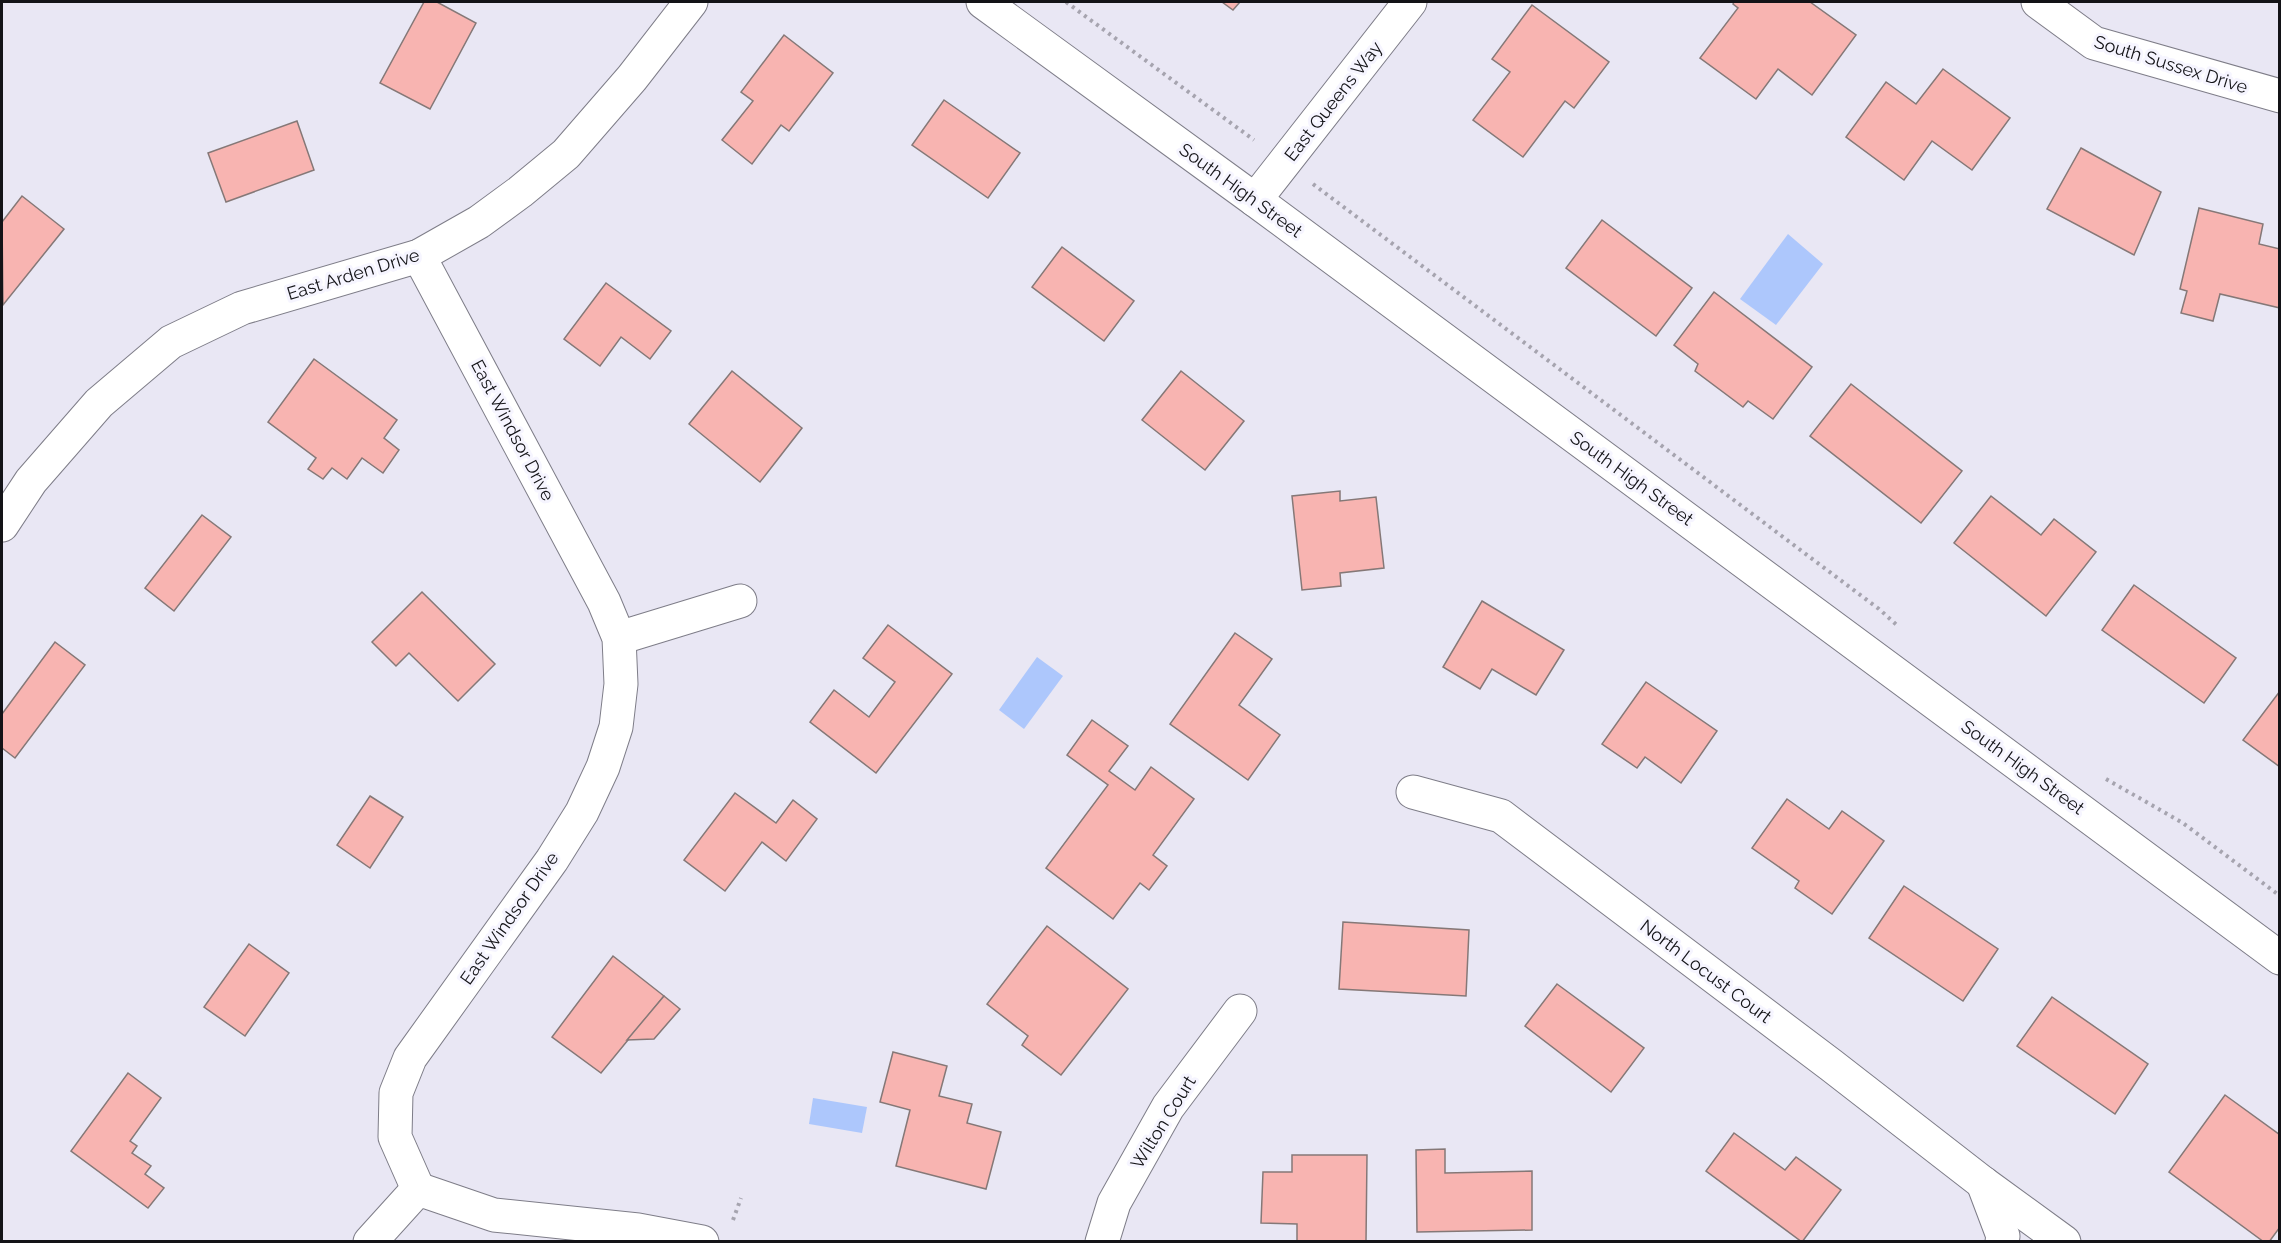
<svg xmlns="http://www.w3.org/2000/svg" width="2281" height="1243" font-family="Raleway,sans-serif">
<rect width="100%" height="100%" fill="#e9e7f4"/>
<!-- water -->
<g fill="#adc7fc">
<path d="M 1788,234 L 1823,264 L 1776,325 L 1740,299 Z"/>
<path d="M 1037,657 L 1063,676 L 1024,729 L 999,710 Z"/>
<path d="M 813,1098 L 867,1107 L 862,1133 L 809,1124 Z"/>
</g>
<!-- building -->
<g fill="#f8b4b1" stroke="#857877" stroke-width="1.5">
<path d="M 424,2 L 437,2 L 476,23 L 430,109 L 380,83 Z"/>
<path d="M 1222,2 L 1240,2 L 1233,10 Z"/>
<path d="M 1734,2 L 1810,2 L 1856,35 L 1812,95 L 1778,69 L 1756,99 L 1700,58 L 1738,8 L 1733,4 Z"/>
<path d="M 1532,5 L 1609,62 L 1574,108 L 1565,101 L 1523,157 L 1473,120 L 1510,72 L 1492,59 Z"/>
<path d="M 784,35 L 833,73 L 789,131 L 781,125 L 752,164 L 722,140 L 753,101 L 741,92 Z"/>
<path d="M 1943,69 L 2010,118 L 1972,170 L 1932,141 L 1904,180 L 1846,137 L 1886,82 L 1916,104 Z"/>
<path d="M 944,100 L 1020,153 L 988,198 L 912,145 Z"/>
<path d="M 297,121 L 314,170 L 226,202 L 208,153 Z"/>
<path d="M 2081,148 L 2161,192 L 2134,255 L 2047,209 Z"/>
<path d="M 22,196 L 64,229 L 3,305 L 2,222 Z"/>
<path d="M 2199,208 L 2263,224 L 2259,244 L 2280,249 L 2280,308 L 2220,294 L 2213,321 L 2181,313 L 2187,291 L 2180,289 Z"/>
<path d="M 1602,220 L 1692,288 L 1656,336 L 1566,268 Z"/>
<path d="M 1062,247 L 1134,301 L 1104,341 L 1032,287 Z"/>
<path d="M 606,283 L 671,331 L 650,359 L 621,337 L 600,366 L 564,339 Z"/>
<path d="M 1714,292 L 1812,367 L 1773,419 L 1748,401 L 1743,407 L 1695,371 L 1698,364 L 1674,345 Z"/>
<path d="M 314,359 L 397,420 L 384,438 L 399,450 L 383,473 L 362,458 L 347,479 L 332,468 L 323,479 L 308,469 L 316,458 L 268,422 Z"/>
<path d="M 732,371 L 802,428 L 760,482 L 689,424 Z"/>
<path d="M 1181,371 L 1244,421 L 1205,470 L 1142,420 Z"/>
<path d="M 1851,384 L 1962,471 L 1921,523 L 1810,436 Z"/>
<path d="M 1340,491 L 1340,501 L 1376,497 L 1384,568 L 1340,573 L 1341,586 L 1302,590 L 1292,496 Z"/>
<path d="M 1991,496 L 2041,535 L 2054,519 L 2096,552 L 2046,616 L 1954,543 Z"/>
<path d="M 202,515 L 231,537 L 174,611 L 145,588 Z"/>
<path d="M 2134,585 L 2236,658 L 2204,703 L 2102,630 Z"/>
<path d="M 422,592 L 495,664 L 458,701 L 409,653 L 396,666 L 372,642 Z"/>
<path d="M 1482,601 L 1564,650 L 1536,695 L 1492,669 L 1480,689 L 1443,667 Z"/>
<path d="M 888,625 L 952,674 L 876,773 L 810,722 L 834,690 L 869,717 L 895,682 L 863,658 Z"/>
<path d="M 1235,633 L 1272,659 L 1239,705 L 1280,735 L 1248,780 L 1170,724 Z"/>
<path d="M 55,642 L 85,665 L 15,758 L 2,748 L 2,714 Z"/>
<path d="M 1646,682 L 1717,731 L 1681,783 L 1645,757 L 1637,768 L 1602,744 Z"/>
<path d="M 2280,691 L 2280,767 L 2243,740 Z"/>
<path d="M 1092,720 L 1128,746 L 1109,771 L 1135,790 L 1151,767 L 1194,799 L 1153,855 L 1167,866 L 1149,890 L 1140,883 L 1113,919 L 1046,868 L 1108,785 L 1067,755 Z"/>
<path d="M 735,793 L 776,823 L 793,800 L 817,819 L 786,861 L 762,842 L 725,891 L 684,860 Z"/>
<path d="M 370,796 L 403,817 L 370,868 L 337,845 Z"/>
<path d="M 1787,799 L 1829,829 L 1842,811 L 1884,841 L 1832,914 L 1795,888 L 1799,881 L 1752,848 Z"/>
<path d="M 1904,886 L 1998,949 L 1963,1001 L 1869,938 Z"/>
<path d="M 1343,922 L 1469,930 L 1466,996 L 1339,989 Z"/>
<path d="M 1047,926 L 1128,989 L 1061,1075 L 1022,1045 L 1028,1036 L 987,1004 Z"/>
<path d="M 249,944 L 289,973 L 245,1036 L 204,1007 Z"/>
<path d="M 613,956 L 664,996 L 601,1073 L 552,1037 Z"/>
<path d="M 1557,984 L 1644,1048 L 1611,1092 L 1525,1026 Z"/>
<path d="M 664,996 L 680,1009 L 654,1039 L 627,1040 Z"/>
<path d="M 2052,997 L 2148,1064 L 2115,1114 L 2017,1046 Z"/>
<path d="M 893,1052 L 947,1066 L 939,1096 L 972,1104 L 967,1123 L 1001,1132 L 986,1189 L 896,1166 L 910,1110 L 880,1102 Z"/>
<path d="M 128,1073 L 161,1098 L 130,1141 L 137,1146 L 132,1153 L 151,1166 L 145,1174 L 164,1188 L 148,1208 L 71,1151 Z"/>
<path d="M 2225,1095 L 2280,1135 L 2280,1227 L 2269,1242 L 2264,1242 L 2169,1172 Z"/>
<path d="M 1734,1133 L 1785,1170 L 1796,1157 L 1841,1190 L 1802,1242 L 1706,1171 Z"/>
<path d="M 1445,1149 L 1445,1173 L 1532,1171 L 1532,1230 L 1417,1232 L 1416,1150 Z"/>
<path d="M 1292,1155 L 1367,1155 L 1366,1242 L 1297,1241 L 1297,1224 L 1261,1223 L 1263,1172 L 1292,1172 Z"/>
</g>
<g fill="none" stroke-linecap="round" stroke-linejoin="round">
<!-- street casing -->
<g stroke="#7e7d88" stroke-width="35">
<g id="street">
<path d="M 2038,2 L 2094,43 L 2280,96"/>
<path d="M 1255,200 L 1410,2"/>
<path d="M 2,525 L 31,481 L 99,403 L 171,342 L 242,308 L 419,256 L 479,222 L 520,192 L 566,154 L 632,78 L 691,2"/>
<path d="M 619,638 L 740,601"/>
<path d="M 1413,792 L 1501,816 L 1831,1065 L 1983,1183 L 2064,1242"/>
<path d="M 1983,1183 L 2003,1236 L 2002,1242"/>
<path d="M 418,1189 L 395,1137 L 396,1093 L 410,1058 L 552,860 L 582,812 L 603,767 L 616,727 L 621,684 L 619,638 L 604,602 L 419,256"/>
<path d="M 370,1242 L 418,1189 L 494,1215 L 638,1230 L 702,1242"/>
<path d="M 1102,1242 L 1114,1203 L 1168,1107 L 1240,1011"/>
</g>
</g>
<!-- secondary casing -->
<g stroke="#7e7d88" stroke-width="35">
<path id="secondary" d="M 983,2 L 1255,200 L 2280,958"/>
</g>
<!-- path -->
<g stroke="#a6a4af" stroke-width="4" stroke-dasharray="3 4.5" stroke-linecap="butt">
<path d="M 1066,2 L 1254,140"/>
<path d="M 1313,184 L 1879,609 L 1898,626"/>
<path d="M 2106,779 L 2183,823 L 2280,896"/>
<path d="M 733,1220 L 741,1198"/>
</g>
<!-- street -->
<use href="#street" stroke="#fff" stroke-width="33"/>
<!-- secondary -->
<use href="#secondary" stroke="#fff" stroke-width="33"/>
</g>
<g text-anchor="middle" dominant-baseline="central" stroke-width="6" stroke-linejoin="round" paint-order="stroke">
<!-- street labels -->
<g font-size="18" fill="#131317" stroke="#f6f5ff">
<text transform="translate(2171 64) rotate(17)">South Sussex Drive</text>
<text transform="translate(1333 101) rotate(-52)">East Queens Way</text>
<text transform="translate(1241 190) rotate(36)">South High Street</text>
<text transform="translate(353 274) rotate(-17)">East Arden Drive</text>
<text transform="translate(513 430) rotate(62)">East Windsor Drive</text>
<text transform="translate(1632 478) rotate(36)">South High Street</text>
<text transform="translate(2023 767) rotate(36)">South High Street</text>
<text transform="translate(509 918) rotate(-55)">East Windsor Drive</text>
<text transform="translate(1706 971) rotate(37)">North Locust Court</text>
<text transform="translate(1163 1122) rotate(-58)">Wilton Court</text>
</g>
</g>
<!-- border -->
<rect width="2281" height="1243" fill="none" stroke="#131317" stroke-width="6"/>
</svg>
